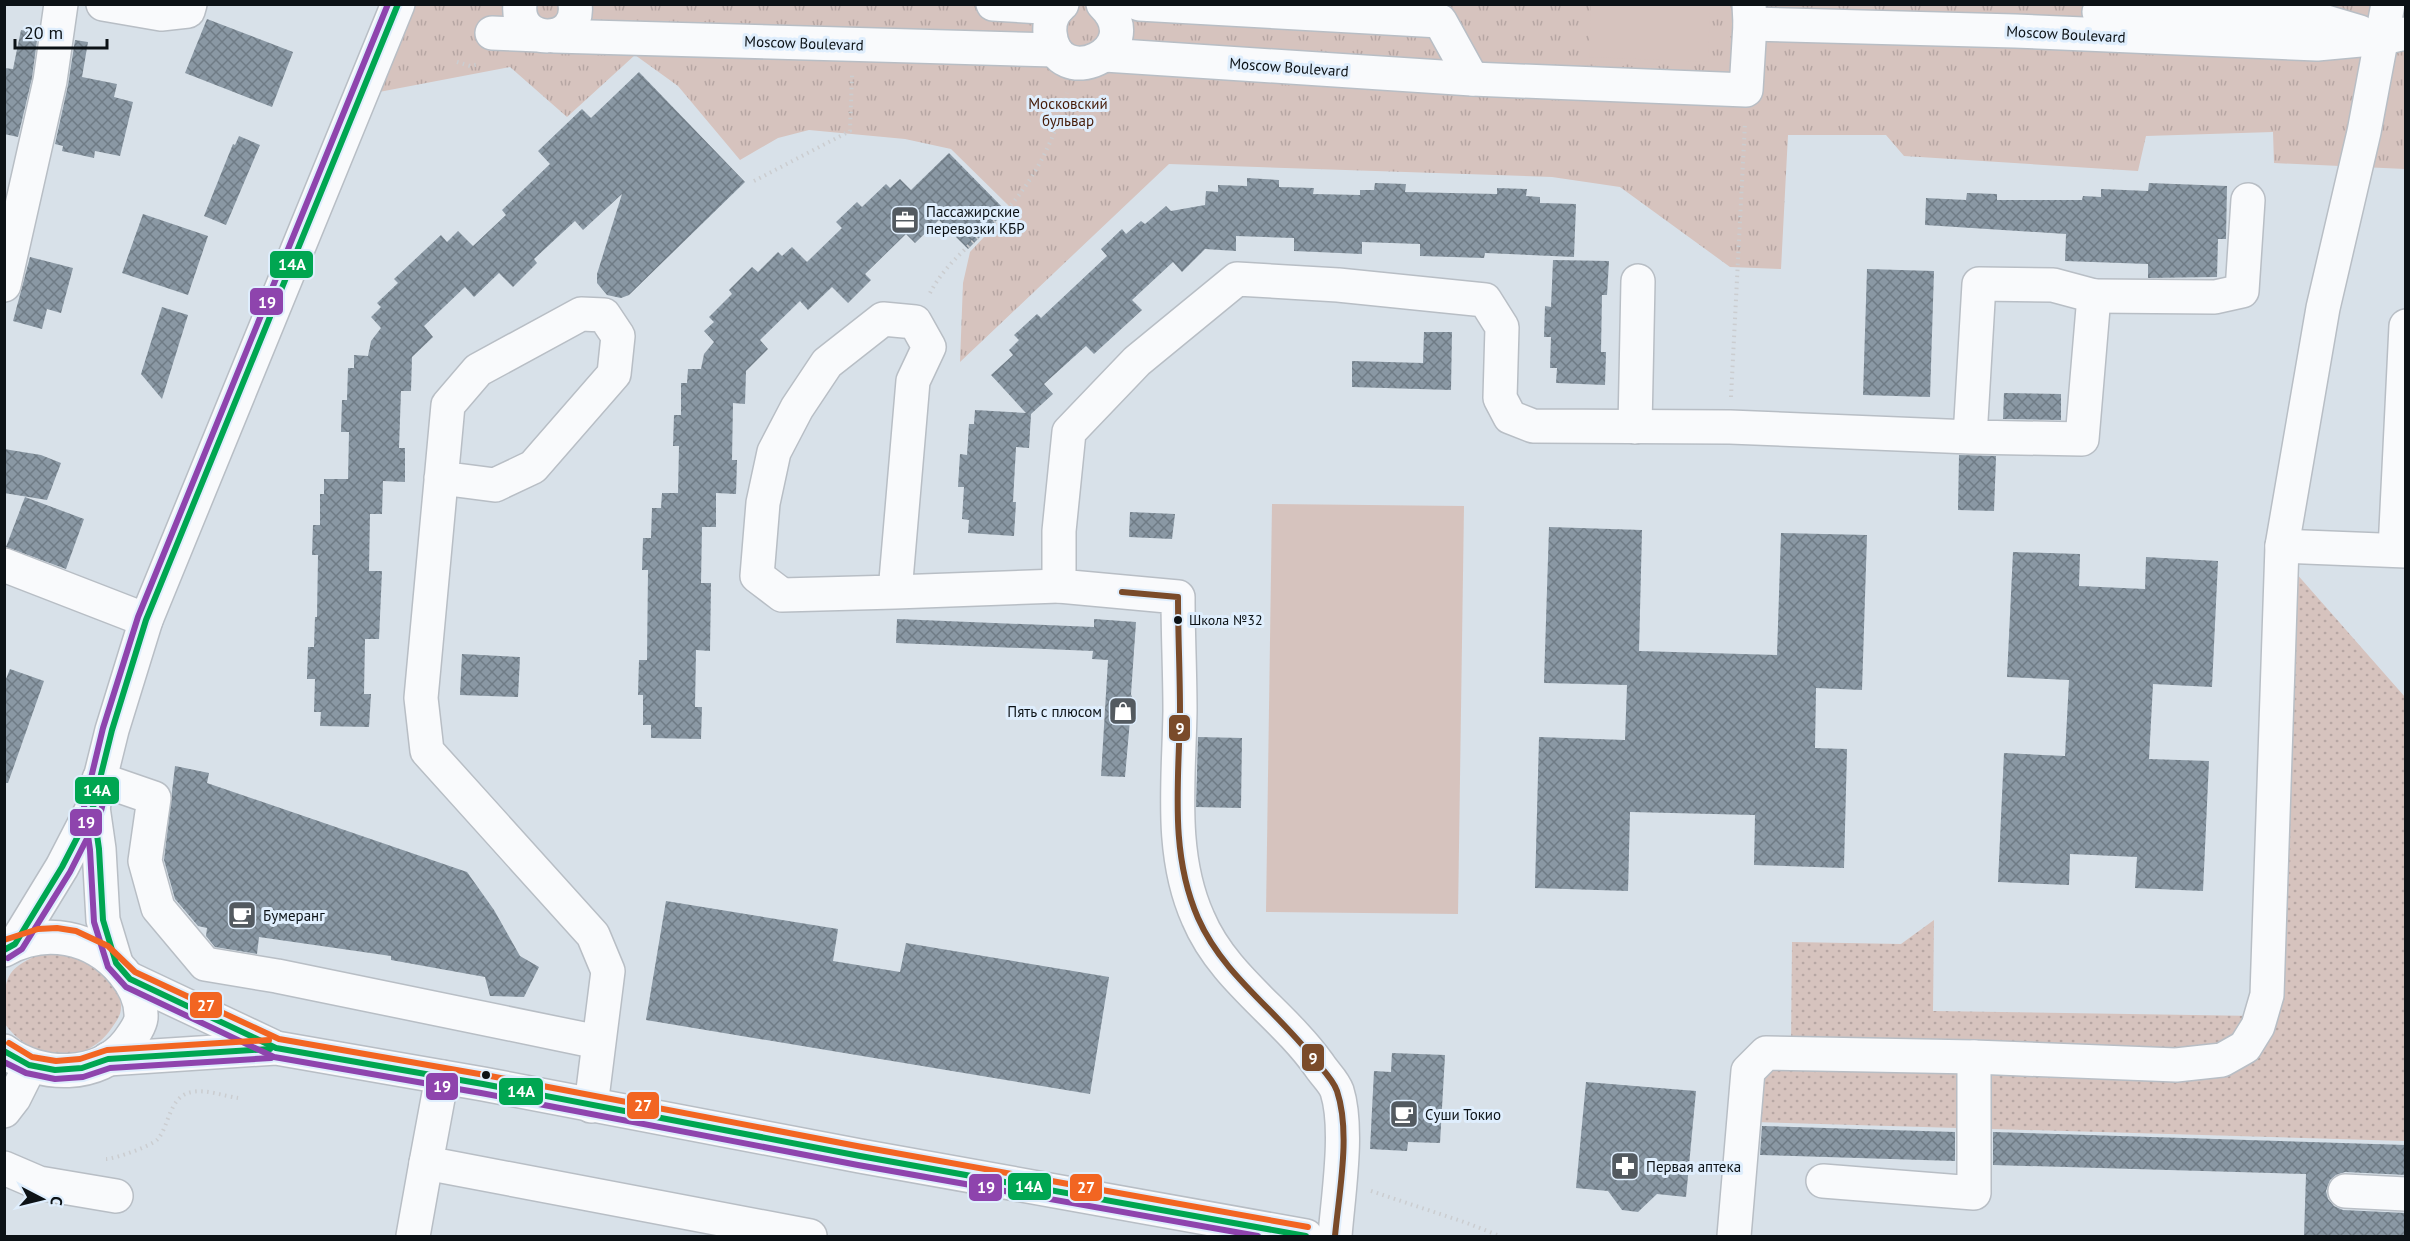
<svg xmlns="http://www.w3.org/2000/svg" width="2410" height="1241" font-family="'PT Sans',sans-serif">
<defs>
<pattern id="grass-dots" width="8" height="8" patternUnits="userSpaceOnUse" patternTransform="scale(1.5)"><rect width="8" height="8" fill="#d6c3be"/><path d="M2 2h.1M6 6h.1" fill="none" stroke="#b6a6a3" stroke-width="1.8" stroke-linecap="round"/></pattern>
<pattern id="park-tufts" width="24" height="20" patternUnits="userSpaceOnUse" patternTransform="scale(1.5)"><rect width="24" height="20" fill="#d6c3be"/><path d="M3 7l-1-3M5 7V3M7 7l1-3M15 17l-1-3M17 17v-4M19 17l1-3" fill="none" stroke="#b6a6a3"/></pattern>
<pattern id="building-cross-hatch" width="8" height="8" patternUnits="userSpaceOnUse" patternTransform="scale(1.5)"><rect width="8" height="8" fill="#8a98a4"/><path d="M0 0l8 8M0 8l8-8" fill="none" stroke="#6f7b85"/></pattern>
</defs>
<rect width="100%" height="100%" fill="#d8e1e9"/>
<!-- grass -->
<g fill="url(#grass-dots)">
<path d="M 2266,539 L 2405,697 L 2405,1141 L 1754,1122 L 1748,1071 L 1791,1052 L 1792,942 L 1901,944 L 1934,920 L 1933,1011 L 2258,1016 Z"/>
<path d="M 43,953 C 53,954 70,952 79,956 C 85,958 90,963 95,967 C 107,976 122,991 121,1008 C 121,1016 115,1023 111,1029 C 83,1069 30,1059 5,1024 C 5,981 0,970 43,953 Z"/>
</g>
<!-- park -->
<path fill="url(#park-tufts)" d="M 413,4 L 2406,5 L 2405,169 L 2274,163 L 2273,132 L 2146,136 L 2138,171 L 1904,156 L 1886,135 L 1788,135 L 1781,269 L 1730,267 L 1620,187 L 1552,177 L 1169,164 L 960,362 L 963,283 L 970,252 L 1011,208 L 951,149 L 905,139 L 809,130 L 778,138 L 740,160 L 678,86 L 635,55 L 567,117 L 510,67 L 379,92 Z"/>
<!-- garden -->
<g fill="#d6c3be">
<path d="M 1591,5 L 1710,5 L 1708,62 L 1589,57 Z"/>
<path d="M 1272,504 L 1464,506 L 1458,914 L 1266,912 Z"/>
</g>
<!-- building -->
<g fill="url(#building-cross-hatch)">
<path d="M 207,19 L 293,52 L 272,107 L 185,73 Z"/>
<path d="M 21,30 L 38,33 L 32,78 L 18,137 L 4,134 L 4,68 L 13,69 Z"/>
<path d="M 75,40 L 88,42 L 82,77 L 117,84 L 114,97 L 133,102 L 120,156 L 95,151 L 94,158 L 62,151 L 63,146 L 55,144 L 68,85 Z"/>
<path d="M 639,72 L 745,182 L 629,295 L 621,298 L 607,295 L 597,283 L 597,274 L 622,194 L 583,230 L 575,221 L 534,259 L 537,263 L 513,287 L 499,273 L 474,297 L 465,287 L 424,326 L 433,337 L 412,357 L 411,391 L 401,391 L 399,448 L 405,448 L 405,482 L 383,481 L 382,514 L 370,514 L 369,571 L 382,571 L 379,639 L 365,639 L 364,694 L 371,694 L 369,727 L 320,726 L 321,712 L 314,712 L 315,679 L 307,679 L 308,647 L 314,647 L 315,617 L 317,617 L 318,555 L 312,555 L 313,525 L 320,525 L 320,494 L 324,494 L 324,479 L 348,479 L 349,432 L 341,432 L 342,400 L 347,400 L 348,368 L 354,368 L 354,355 L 368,356 L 371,341 L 381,328 L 371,317 L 381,307 L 377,303 L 398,283 L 394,279 L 441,235 L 447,242 L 458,231 L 473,246 L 506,215 L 502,210 L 550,164 L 538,151 L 582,109 L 591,118 Z"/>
<path d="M 239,136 L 260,145 L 226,225 L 204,216 L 233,144 L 235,145 Z"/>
<path d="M 949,153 L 1006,211 L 968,249 L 939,220 L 915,243 L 906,234 L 865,274 L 871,280 L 848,303 L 832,287 L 808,310 L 800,301 L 760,340 L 768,349 L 746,371 L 745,404 L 733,403 L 732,460 L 737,460 L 736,494 L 716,493 L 716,527 L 702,527 L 701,583 L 711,583 L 710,651 L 696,650 L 695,707 L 702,707 L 701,739 L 651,738 L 651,725 L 643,725 L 643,695 L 638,695 L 639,660 L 647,660 L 648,570 L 642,570 L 643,538 L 651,538 L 652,508 L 661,508 L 662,493 L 678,493 L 679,446 L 673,446 L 674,415 L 681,415 L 681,383 L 687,383 L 688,369 L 701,369 L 704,354 L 714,342 L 704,331 L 714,322 L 709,317 L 732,294 L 729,290 L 752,267 L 758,272 L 778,252 L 782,256 L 792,247 L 807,262 L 842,228 L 836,222 L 857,202 L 862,207 L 886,184 L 890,188 L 900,179 L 911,190 Z"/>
<path d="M 1247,178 L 1279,180 L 1279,187 L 1314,188 L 1313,194 L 1360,195 L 1360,190 L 1374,190 L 1375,183 L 1406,184 L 1405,192 L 1497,194 L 1497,188 L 1527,189 L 1526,196 L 1540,197 L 1540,203 L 1576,204 L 1574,257 L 1485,253 L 1484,258 L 1420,256 L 1420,244 L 1362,242 L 1362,254 L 1294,251 L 1294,238 L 1236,236 L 1236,251 L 1205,249 L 1182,272 L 1173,262 L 1132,300 L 1142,310 L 1094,354 L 1086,346 L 1044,384 L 1053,394 L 1031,414 L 1029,448 L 1016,447 L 1013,502 L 1016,502 L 1014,536 L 968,533 L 969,520 L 962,519 L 964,487 L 958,487 L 960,454 L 967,455 L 969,424 L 974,424 L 975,410 L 1026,413 L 991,375 L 1013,355 L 1009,350 L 1019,340 L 1014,335 L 1037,314 L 1041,318 L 1107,256 L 1101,249 L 1122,229 L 1126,234 L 1141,221 L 1145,224 L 1166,206 L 1171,211 L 1205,205 L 1206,191 L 1218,192 L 1218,185 L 1247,186 Z"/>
<path d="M 2149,183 L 2227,186 L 2226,239 L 2218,239 L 2217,277 L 2148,278 L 2148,264 L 2065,261 L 2066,234 L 1925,225 L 1926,198 L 1966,200 L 1967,193 L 1997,194 L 1997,200 L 2082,200 L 2083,196 L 2101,197 L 2101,189 L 2148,191 Z"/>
<path d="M 143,214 L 208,236 L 188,295 L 122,273 Z"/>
<path d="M 30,257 L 73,268 L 61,313 L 47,309 L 42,329 L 13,321 Z"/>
<path d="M 1553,260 L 1609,261 L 1607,295 L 1602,295 L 1601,352 L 1606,352 L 1605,385 L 1556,383 L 1557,368 L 1550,368 L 1551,337 L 1544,337 L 1545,306 L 1551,307 Z"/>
<path d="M 1867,269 L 1934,271 L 1930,397 L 1863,395 Z"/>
<path d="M 162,307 L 188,315 L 162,399 L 141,374 Z"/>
<path d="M 1424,332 L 1452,332 L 1451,390 L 1352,387 L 1352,361 L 1423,363 Z"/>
<path d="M 2004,393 L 2061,394 L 2061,420 L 2003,419 Z"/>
<path d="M 4,449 L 41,455 L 61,463 L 47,500 L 4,493 Z"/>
<path d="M 1959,455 L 1996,456 L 1994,511 L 1958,510 Z"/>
<path d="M 25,497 L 84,519 L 66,569 L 6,547 Z"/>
<path d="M 1130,512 L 1175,514 L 1172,539 L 1129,537 Z"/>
<path d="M 1549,527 L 1642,530 L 1639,651 L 1777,655 L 1781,533 L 1867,535 L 1862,690 L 1816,688 L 1815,748 L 1847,749 L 1844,868 L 1754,865 L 1755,815 L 1630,812 L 1628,891 L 1535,888 L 1539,737 L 1625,740 L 1627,685 L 1544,683 Z"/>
<path d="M 2013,552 L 2080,554 L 2079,586 L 2145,589 L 2146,557 L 2218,561 L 2212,687 L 2153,684 L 2149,759 L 2209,761 L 2203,891 L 2135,888 L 2137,857 L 2070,854 L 2069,885 L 1998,882 L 2004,753 L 2065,756 L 2069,680 L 2007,677 Z"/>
<path d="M 897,619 L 1094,627 L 1094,619 L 1136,622 L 1131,694 L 1135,707 L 1130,720 L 1125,777 L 1101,776 L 1108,660 L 1092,659 L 1093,651 L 896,643 Z"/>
<path d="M 462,654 L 520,657 L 518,697 L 460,695 Z"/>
<path d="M 10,669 L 44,681 L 8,783 L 4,783 L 4,684 Z"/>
<path d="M 1198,737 L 1242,738 L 1241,808 L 1196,807 Z"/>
<path d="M 175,766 L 209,773 L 207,783 L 467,872 L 494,910 L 520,956 L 539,967 L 524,997 L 490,996 L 485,977 L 391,960 L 391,956 L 259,937 L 257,954 L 215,947 L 206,936 L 207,928 L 198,926 L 175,899 L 164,860 Z"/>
<path d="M 666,901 L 838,929 L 833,961 L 900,972 L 906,943 L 1109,977 L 1090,1094 L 646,1020 Z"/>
<path d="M 1392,1053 L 1445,1055 L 1440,1143 L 1408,1142 L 1407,1151 L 1370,1149 L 1374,1071 L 1391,1072 Z"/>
<path d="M 1586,1082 L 1696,1091 L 1686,1197 L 1657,1194 L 1638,1212 L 1622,1210 L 1608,1191 L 1576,1188 Z"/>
<path d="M 1762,1126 L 1955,1132 L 1955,1161 L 1760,1155 Z"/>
<path d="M 1993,1132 L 2406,1145 L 2406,1175 L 2345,1172 L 2336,1175 L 2330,1180 L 2326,1191 L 2328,1199 L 2334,1206 L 2343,1210 L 2406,1213 L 2406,1236 L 2304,1236 L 2306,1174 L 1993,1165 Z"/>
</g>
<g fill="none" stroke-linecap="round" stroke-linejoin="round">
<!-- minor casing -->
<g stroke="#b8bec5" stroke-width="36">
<g id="minor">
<path d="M 103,4 L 161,14 L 188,11 L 190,4"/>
<path d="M 520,4 C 515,47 581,46 575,4"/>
<path d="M 993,4 L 1058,8"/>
<path d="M 1062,4 C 1053,11 1049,22 1050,33 C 1056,94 1151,51 1103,4"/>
<path d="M 1139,4 L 1440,21 L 1472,79"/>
<path d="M 2099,12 L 2323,21 L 2360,32"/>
<path d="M 1750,24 L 2015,31 L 2317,44 L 2382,38 L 2401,34"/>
<path d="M 492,33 L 539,35"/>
<path d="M 554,36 L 1055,50"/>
<path d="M 1105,55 L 1472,79 L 1746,90 L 1750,24 L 1749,4"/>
<path d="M 4,285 L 50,81 L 61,4"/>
<path d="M 2094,296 L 2215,297 L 2242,291 L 2248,200"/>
<path d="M 1635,427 L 1638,281"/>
<path d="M 441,478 L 495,485 L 533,467 L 614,374 L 618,336 L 604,315 L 581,314 L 478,370 L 448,405 L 421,698 L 427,751 L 593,935 L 608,971 L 591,1106"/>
<path d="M 2282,546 L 2406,551"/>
<path d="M 2395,550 L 2406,326"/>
<path d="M 4,565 L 146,620"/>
<path d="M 895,592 L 782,595 L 757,576 L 763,503 L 774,452 L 797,408 L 827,363 L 883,319 L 915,322 L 929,347 L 913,381 L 895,592 L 1059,586"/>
<path d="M 99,779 L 154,798 L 145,861 L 158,908 L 205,964 L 277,976 L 598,1042"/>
<path d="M 93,807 L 99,849 L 103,920 L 116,963"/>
<path d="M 15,944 L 62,867 L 93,807 L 112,730 L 146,620 L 398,4"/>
<path d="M 442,1077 L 426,1163 L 810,1236"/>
<path d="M 4,1111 L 14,1098 L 30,1066"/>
<path d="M 4,1168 L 39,1183 L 116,1196"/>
<path d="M 1823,1181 L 1974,1193 L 1974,1057"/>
<path d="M 2345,1191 L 2406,1194"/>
<path d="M 413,1236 L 426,1163"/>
<path d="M 1335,1236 C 1338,1196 1349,1129 1337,1091 C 1334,1082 1324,1073 1319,1065 C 1282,1013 1223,978 1198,918 C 1169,853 1179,780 1180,711 C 1180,673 1178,635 1178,597 L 1059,586 L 1059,531 L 1069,432 L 1137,361 L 1237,279 L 1338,285 L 1485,300 L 1502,327 L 1500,398 L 1510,417 L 1533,426 L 1730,427 L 1970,437 L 1979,284 L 2053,285 L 2094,296 L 2082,439 L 1970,437"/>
<path d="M 1734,1236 L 1748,1071 L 1766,1053 L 1974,1057 L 2176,1065 L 2222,1060 L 2245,1047 L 2258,1026 L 2267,995 L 2282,546 L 2323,308 L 2364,132 L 2388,4"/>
</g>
</g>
<!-- major casing -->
<g stroke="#b8bec5" stroke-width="36">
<g id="major">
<path d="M 4,950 C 45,927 93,936 123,972 C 133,984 142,1001 141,1018 C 140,1026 133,1035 128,1042 C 99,1079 40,1078 4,1051"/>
<path d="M 130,979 L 272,1046"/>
<path d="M 108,1059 L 276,1048 L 483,1084 L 860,1156 L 1306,1236"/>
</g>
</g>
<!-- path -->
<g stroke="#cbcdd0" stroke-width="4" stroke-dasharray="1.5 4.5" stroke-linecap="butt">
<path d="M 457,62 L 470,66 L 480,64"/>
<path d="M 754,181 L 850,131 L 852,75"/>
<path d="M 930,293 C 949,256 989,232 1016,199 C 1041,167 1057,132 1067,93"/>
<path d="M 1731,397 L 1745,123"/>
<path d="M 106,1159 C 114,1159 152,1146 158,1139 C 170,1124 169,1096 192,1092 C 205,1089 224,1096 238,1098"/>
<path d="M 1371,1191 L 1467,1223 L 1500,1236"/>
</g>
<!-- minor -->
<use href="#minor" stroke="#f9fafc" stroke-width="33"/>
<!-- major -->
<use href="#major" stroke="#f9fafc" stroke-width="33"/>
<!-- bus-1 casing -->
<g stroke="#dfeefd" stroke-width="10">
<g id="bus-1">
<path d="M 398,4 L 146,620 L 112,730 L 93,807 L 99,849 L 103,920 L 116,963 L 130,979 L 276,1048 L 483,1084 L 860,1156 L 1306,1236"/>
<path d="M 4,950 L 15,944 L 62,867 L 93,807 L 95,797"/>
<path d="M 4,1051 L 29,1065 L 55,1070 L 82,1068 L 108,1059 L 270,1049"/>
</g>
</g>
<!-- bus-2 casing -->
<g stroke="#dfeefd" stroke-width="10">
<g id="bus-2">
<path d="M 388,4 L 138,617 L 103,728 L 84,807 L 90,850 L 94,922 L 108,967 L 126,987 L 274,1057 L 481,1093 L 858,1165 L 1258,1236"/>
<path d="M 8,958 L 22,949 L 70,872 L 101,811 L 104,799"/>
<path d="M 4,1062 L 26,1073 L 55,1079 L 83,1077 L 110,1068 L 271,1058"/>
</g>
</g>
<!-- bus-3 casing -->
<g stroke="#dfeefd" stroke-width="10">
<g id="bus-3">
<path d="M 4,940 L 38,929 L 57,928 L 76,931 L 108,946 L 135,972 L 279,1039 L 485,1075 L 862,1147 L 1308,1227"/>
<path d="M 9,1043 L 32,1057 L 56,1061 L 80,1059 L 107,1050 L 269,1040"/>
</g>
</g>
<!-- bus-4 casing -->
<g stroke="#dfeefd" stroke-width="10">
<path id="bus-4" d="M 1122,592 L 1178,597 C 1178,635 1180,673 1180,711 C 1179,780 1169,852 1198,918 C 1223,975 1276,1010 1313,1058 C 1321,1068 1333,1079 1337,1091 C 1351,1133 1339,1192 1335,1236"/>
</g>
<!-- bus-1 -->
<use href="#bus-1" stroke="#00a651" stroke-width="6"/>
<!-- bus-2 -->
<use href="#bus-2" stroke="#8e44ad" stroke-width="6"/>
<!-- bus-3 -->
<use href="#bus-3" stroke="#f26522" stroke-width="6"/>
<!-- bus-4 -->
<use href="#bus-4" stroke="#7a4b2a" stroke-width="6"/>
</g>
<!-- icons -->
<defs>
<g id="office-square" transform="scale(1.5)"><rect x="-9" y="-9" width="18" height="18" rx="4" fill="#535a60" stroke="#dfeefd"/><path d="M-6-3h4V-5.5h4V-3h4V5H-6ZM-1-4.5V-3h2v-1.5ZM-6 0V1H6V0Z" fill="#fff"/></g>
<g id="shop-square" transform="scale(1.5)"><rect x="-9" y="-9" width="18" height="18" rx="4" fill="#535a60" stroke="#dfeefd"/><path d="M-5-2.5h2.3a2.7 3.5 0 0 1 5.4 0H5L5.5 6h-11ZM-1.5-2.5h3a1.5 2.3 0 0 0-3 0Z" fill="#fff"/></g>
<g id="cafe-square" transform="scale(1.5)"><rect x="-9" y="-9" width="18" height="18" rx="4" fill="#535a60" stroke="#dfeefd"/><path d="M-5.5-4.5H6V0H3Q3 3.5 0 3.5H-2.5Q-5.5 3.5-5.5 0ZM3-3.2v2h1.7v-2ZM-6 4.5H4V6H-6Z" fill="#fff"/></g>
<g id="pharmacy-square" transform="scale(1.5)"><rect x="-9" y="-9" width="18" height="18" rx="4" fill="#535a60" stroke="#dfeefd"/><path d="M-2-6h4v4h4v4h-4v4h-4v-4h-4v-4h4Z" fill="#fff"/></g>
</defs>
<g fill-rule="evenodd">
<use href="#office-square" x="905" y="220"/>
<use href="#shop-square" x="1123" y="711"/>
<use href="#cafe-square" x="242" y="915"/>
<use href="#cafe-square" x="1404" y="1114"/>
<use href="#pharmacy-square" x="1625" y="1166"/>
</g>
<!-- markers -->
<g fill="#0c1216" stroke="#dfeefd" stroke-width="2">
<circle cx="1178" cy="620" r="5"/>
<circle cx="486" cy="1075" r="5"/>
</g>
<g text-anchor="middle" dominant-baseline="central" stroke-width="6" stroke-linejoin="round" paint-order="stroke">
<!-- bus labels -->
<g font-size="14" fill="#0c1216" stroke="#dfeefd" text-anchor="start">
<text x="1189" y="620">Школа №32</text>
</g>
<!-- street labels -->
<g font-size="15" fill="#0c1216" stroke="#dfeefd">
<text transform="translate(2066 34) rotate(3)">Moscow Boulevard</text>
<text transform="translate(804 43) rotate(2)">Moscow Boulevard</text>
<text transform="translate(1289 67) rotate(4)">Moscow Boulevard</text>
</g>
<!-- park labels -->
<g font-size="15" fill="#451b08" stroke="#dfeefd">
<text x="1068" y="103">Московский<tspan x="1068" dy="17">бульвар</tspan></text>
</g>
<!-- poi labels -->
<g font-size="15" fill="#0c1216" stroke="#dfeefd" text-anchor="start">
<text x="926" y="211">Пассажирские<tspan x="926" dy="17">перевозки КБР</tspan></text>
<text x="1102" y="711" text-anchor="end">Пять с плюсом</text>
<text x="263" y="915">Бумеранг</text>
<text x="1425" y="1114">Суши Токио</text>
<text x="1646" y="1166">Первая аптека</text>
</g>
</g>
<g stroke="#dfeefd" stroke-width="2">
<rect x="269" y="250" width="45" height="29" rx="6" fill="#00a651"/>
<rect x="249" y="287" width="35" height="29" rx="6" fill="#8e44ad"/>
<rect x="1168" y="714" width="23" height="28" rx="6" fill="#7a4b2a"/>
<rect x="74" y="776" width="46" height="29" rx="6" fill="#00a651"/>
<rect x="69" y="808" width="34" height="29" rx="6" fill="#8e44ad"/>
<rect x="189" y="991" width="34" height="28" rx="6" fill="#f26522"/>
<rect x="1301" y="1043" width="24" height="29" rx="6" fill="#7a4b2a"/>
<rect x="425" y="1072" width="34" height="29" rx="6" fill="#8e44ad"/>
<rect x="498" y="1077" width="46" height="29" rx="6" fill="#00a651"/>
<rect x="626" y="1091" width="34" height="29" rx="6" fill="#f26522"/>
<rect x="1007" y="1172" width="45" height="29" rx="6" fill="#00a651"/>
<rect x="1069" y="1173" width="34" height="29" rx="6" fill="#f26522"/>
<rect x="968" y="1173" width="35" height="29" rx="6" fill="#8e44ad"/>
</g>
<g font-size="16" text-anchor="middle" font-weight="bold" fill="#fff">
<text x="292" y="270">14А</text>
<text x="267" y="308">19</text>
<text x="1180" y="734">9</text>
<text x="97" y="796">14А</text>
<text x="86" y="828">19</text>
<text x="206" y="1011">27</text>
<text x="1313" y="1064">9</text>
<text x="442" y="1092">19</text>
<text x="521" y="1097">14А</text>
<text x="643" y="1111">27</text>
<text x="1029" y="1192">14А</text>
<text x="1086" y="1193">27</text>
<text x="986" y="1193">19</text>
</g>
<!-- border -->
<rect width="2410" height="1241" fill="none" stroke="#0c1216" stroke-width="12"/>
<!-- north arrow -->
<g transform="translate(42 1199) rotate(97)" stroke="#dfeefd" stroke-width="4.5" paint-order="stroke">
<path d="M0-4.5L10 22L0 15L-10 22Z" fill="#0c1216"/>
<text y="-9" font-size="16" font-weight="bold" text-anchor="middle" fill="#0c1216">С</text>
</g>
<!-- scale -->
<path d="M15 39v9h92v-9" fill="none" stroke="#0c1216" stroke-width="3"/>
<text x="24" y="39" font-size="18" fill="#0c1216" stroke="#dfeefd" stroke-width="4.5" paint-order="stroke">20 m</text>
</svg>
